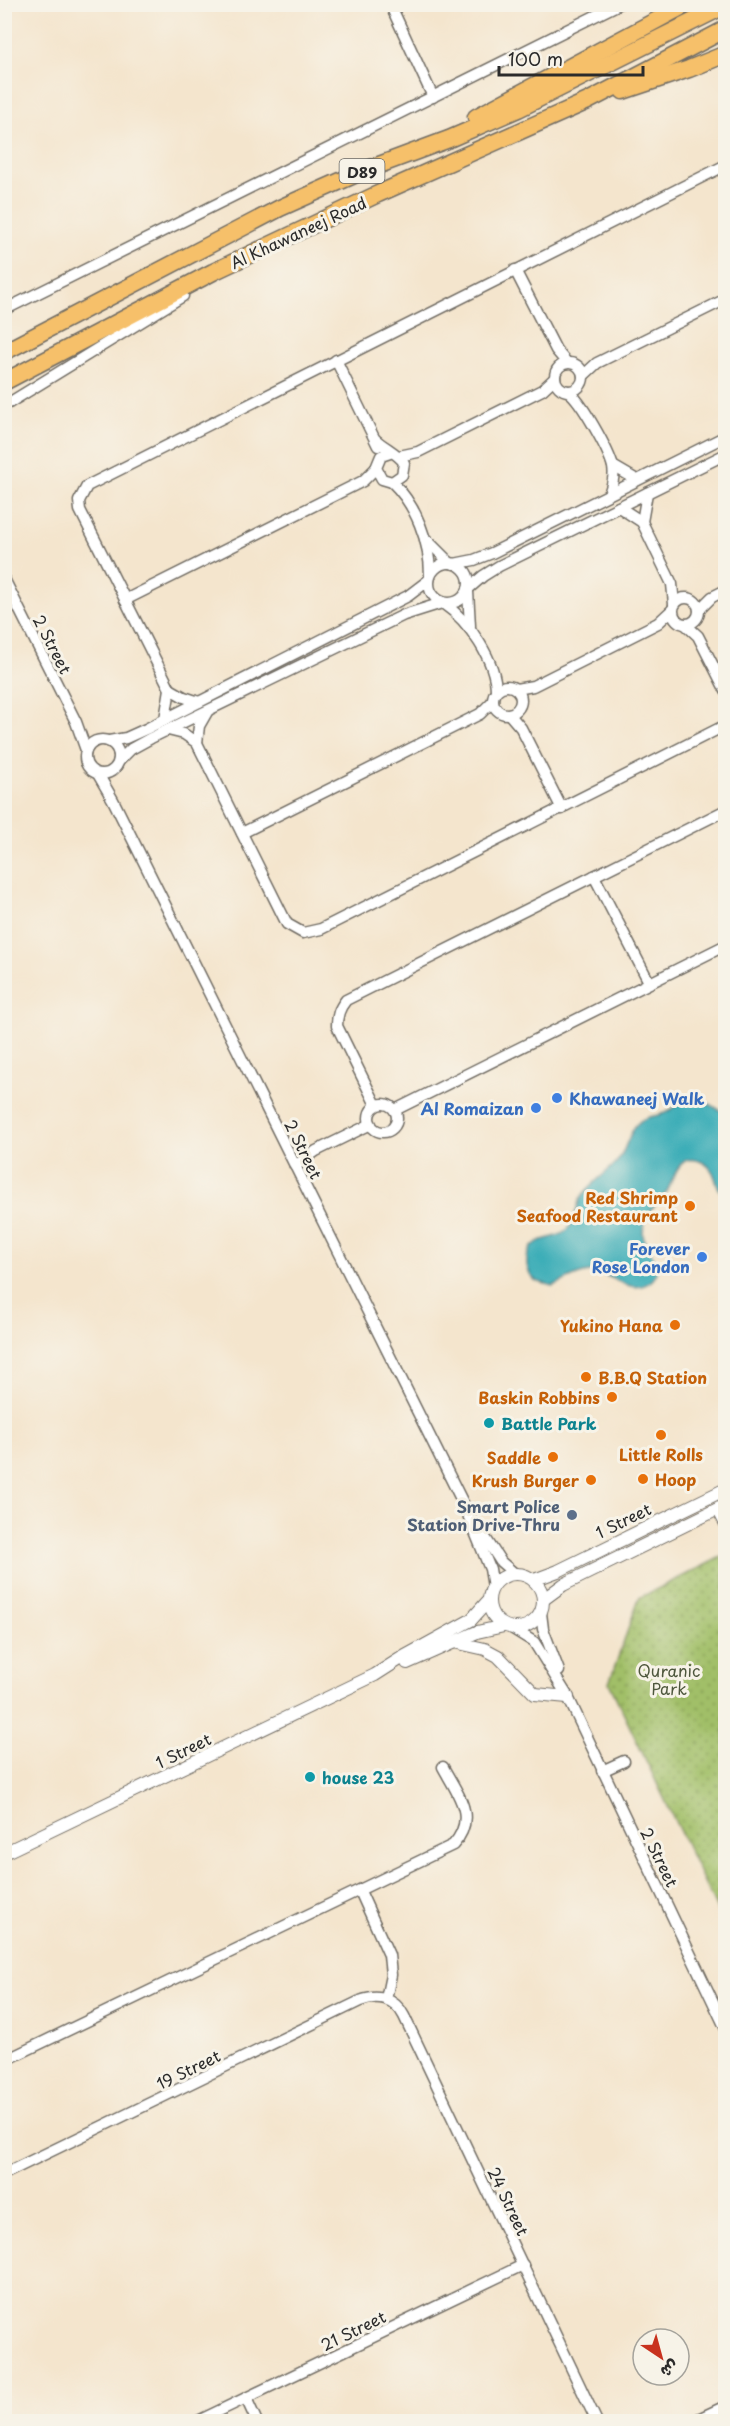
<svg xmlns="http://www.w3.org/2000/svg" width="730" height="2426" font-family="'Playpen Sans','Playpen Sans Arabic',sans-serif">
<defs>
<pattern id="green-dots" width="8" height="8" patternUnits="userSpaceOnUse" patternTransform="scale(1.5)"><rect width="8" height="8" fill="#a1bf67"/><path d="M2 2h.1M6 6h.1" fill="none" stroke="#839b55" stroke-width="1.8" stroke-linecap="round"/></pattern>
</defs>
<rect width="100%" height="100%" fill="#f7f3e8"/>
<filter id="ink" filterUnits="userSpaceOnUse"><feTurbulence type="fractalNoise" baseFrequency=".0167" numOctaves="2"/><feDisplacementMap in="SourceGraphic" scale="12" xChannelSelector="R" yChannelSelector="G"/><feConvolveMatrix kernelMatrix="1 2 1 2 8 2 1 2 1" color-interpolation-filters="sRGB"/></filter>
<filter id="wash" filterUnits="userSpaceOnUse"><feTurbulence type="fractalNoise" baseFrequency=".008" numOctaves="4" result="noise"/><feDisplacementMap in="SourceGraphic" scale="24" xChannelSelector="R" yChannelSelector="G"/><feGaussianBlur stdDeviation="1.35" result="paint"/><feColorMatrix in="noise" values="0 0 0 0 0 0 0 0 0 0 0 0 0 0 0 0 0 1.4 0 .05"/><feComposite in="paint" operator="in"/></filter>
<g filter="url(#wash)">
<rect width="100%" height="100%" fill="#f4e5cd"/>
<!-- green -->
<path fill="url(#green-dots)" stroke="#667549" stroke-width="1.5" d="M 725,1555 L 725,1926 L 609,1683 L 639,1598 Z"/>
<!-- water -->
<path fill="#3eaeb8" stroke="#346c72" stroke-width="1.5" d="M 690,1097 L 697,1097 L 725,1113 L 725,1197 C 714,1188 718,1171 704,1163 C 678,1150 676,1176 667,1191 C 656,1207 644,1210 643,1233 C 643,1250 670,1267 650,1282 C 630,1297 611,1271 590,1272 C 575,1273 565,1282 552,1286 L 536,1281 C 528,1274 524,1263 529,1252 C 537,1234 555,1242 567,1230 C 576,1222 575,1206 582,1196 C 591,1183 604,1175 615,1164 C 626,1153 627,1135 637,1124 C 645,1115 657,1117 667,1112 C 675,1108 681,1100 690,1097 Z"/>
</g>
<g filter="url(#ink)">
<g fill="none" stroke-linecap="round" stroke-linejoin="round">
<!-- minor casing -->
<g stroke="#716c64" stroke-width="13">
<g id="minor">
<path d="M 390,4 L 433,97"/>
<path d="M 515,270 L 556,350 L 567,363"/>
<path d="M 4,310 L 619,4"/>
<path d="M 336,360 L 378,446"/>
<circle cx="569" cy="377" r="14"/>
<path d="M 583,376 L 597,363 L 726,299"/>
<path d="M 568,391 C 581,400 609,451 613,467 C 615,476 612,486 609,494"/>
<path d="M 4,406 L 183,296"/>
<path d="M 376,440 C 385,448 400,455 404,463 L 402,475 L 392,482 L 382,479 L 376,468 L 381,456 L 390,453"/>
<path d="M 399,456 L 418,452 L 542,390 L 555,378"/>
<path d="M 613,466 L 637,480"/>
<path d="M 392,482 C 416,505 430,542 430,575"/>
<path d="M 619,507 L 642,522 L 672,584 L 674,604"/>
<path d="M 642,522 L 647,493"/>
<path d="M 427,540 L 450,563"/>
<circle cx="449" cy="583" r="20"/>
<path d="M 454,564 L 474,560 L 492,553 L 726,436"/>
<path d="M 4,579 L 76,722 L 86,750"/>
<path d="M 468,589 L 483,576 L 499,566 L 726,454"/>
<path d="M 468,591 L 470,626"/>
<circle cx="686" cy="611" r="13"/>
<path d="M 125,600 L 363,481 L 376,468"/>
<path d="M 444,604 C 469,621 496,661 496,691"/>
<path d="M 699,610 L 712,597 L 726,590"/>
<path d="M 685,624 L 698,636 L 726,691"/>
<circle cx="507" cy="700" r="14"/>
<path d="M 170,689 L 184,697 L 199,702"/>
<path d="M 516,689 L 533,686 L 658,623 L 672,610"/>
<path d="M 509,714 L 521,728 L 562,809"/>
<path d="M 165,719 L 170,689 L 80,510 L 79,501 L 87,486 L 726,165"/>
<path d="M 168,730 L 184,734 L 197,743 L 287,924 L 303,933 L 321,929 L 726,725"/>
<circle cx="102" cy="757" r="17"/>
<path d="M 109,741 L 126,738 L 146,729 L 408,596 L 429,580"/>
<path d="M 197,743 L 199,726 L 207,712"/>
<path d="M 119,761 L 131,749 L 151,738 L 404,615 L 442,603"/>
<path d="M 98,774 L 113,800 L 464,1505 L 490,1569 L 493,1587"/>
<path d="M 242,833 L 480,714 L 493,701"/>
<path d="M 594,876 L 649,982"/>
<circle cx="383" cy="1118" r="14"/>
<path d="M 376,1105 L 337,1026 C 337,1015 339,1009 346,1000 L 726,810"/>
<path d="M 395,1110 L 726,945"/>
<path d="M 295,1166 L 316,1151 L 371,1124"/>
<path d="M 475,1522 L 501,1562 L 515,1574"/>
<path d="M 541,1613 L 543,1629 L 559,1671"/>
<path d="M 513,1629 L 534,1642 L 568,1697 L 726,2029"/>
<path d="M 602,1771 L 624,1761"/>
<path d="M 360,1891 L 389,1955 L 391,1975 L 386,1999"/>
<path d="M 4,2061 L 453,1845 C 478,1817 458,1795 443,1767"/>
<path d="M 4,2174 L 360,2001 C 378,1994 395,1998 404,2016 L 597,2422"/>
<path d="M 246,2398 L 257,2422"/>
<path d="M 196,2422 L 523,2265"/>
<path d="M 692,2422 L 726,2406"/>
</g>
</g>
<!-- tertiary casing -->
<g stroke="#716c64" stroke-width="14">
<g id="tertiary">
<path d="M 718,1509 L 726,1524"/>
<circle cx="516" cy="1601" r="27"/>
<path d="M 534,1580 L 558,1571 L 726,1489"/>
<path d="M 544,1599 L 563,1585 L 726,1505"/>
<path d="M 454,1642 L 485,1649 L 498,1656 L 535,1694 L 568,1697"/>
<path d="M 407,1663 L 477,1632 L 504,1626"/>
<path d="M 4,1853 L 375,1675 L 400,1659 L 471,1620 L 488,1601"/>
</g>
</g>
<!-- trunk casing -->
<g stroke="#716c64" stroke-width="19">
<g id="trunk">
<path d="M 623,91 L 689,69 L 726,54"/>
<path d="M 476,117 L 687,4"/>
<path d="M 4,352 L 280,208 L 363,171 L 449,139 L 518,109 L 726,5"/>
<path d="M 4,382 L 213,272 L 378,194 L 588,101 L 726,29"/>
</g>
</g>
<!-- minor -->
<use href="#minor" stroke="#fff" stroke-width="10"/>
<!-- tertiary -->
<use href="#tertiary" stroke="#fff" stroke-width="12"/>
<!-- trunk -->
<use href="#trunk" stroke="#f6c06b" stroke-width="16"/>
</g>
</g>
<!-- markers -->
<g fill="#3f7fe0" stroke="#f7f3e8" stroke-width="2">
<circle cx="557" cy="1098" r="6"/>
<circle cx="536" cy="1108" r="6"/>
<circle cx="702" cy="1257" r="6"/>
</g>
<g fill="#e8710a" stroke="#f7f3e8" stroke-width="2">
<circle cx="690" cy="1206" r="6"/>
<circle cx="675" cy="1325" r="6"/>
<circle cx="586" cy="1377" r="6"/>
<circle cx="612" cy="1397" r="6"/>
<circle cx="661" cy="1435" r="6"/>
<circle cx="553" cy="1457" r="6"/>
<circle cx="643" cy="1479" r="6"/>
<circle cx="591" cy="1480" r="6"/>
</g>
<g fill="#0f9aa8" stroke="#f7f3e8" stroke-width="2">
<circle cx="489" cy="1423" r="6"/>
<circle cx="310" cy="1777" r="6"/>
</g>
<circle fill="#5c6f8a" stroke="#f7f3e8" stroke-width="2" cx="572" cy="1515" r="6"/>
<g text-anchor="middle" dominant-baseline="central" stroke-width="6" stroke-linejoin="round" paint-order="stroke">
<!-- shield labels -->
<rect fill="#f7f3e8" stroke="#686764" stroke-width="1.5" x="339.5" y="159" width="45" height="24" rx="4.5"/>
<g font-size="15" font-weight="bold" fill="#2b2b2b">
<text x="362" y="171">D89</text>
</g>
<!-- street labels -->
<g font-size="16" fill="#2b2b2b" stroke="#f7f3e8">
<text transform="translate(298 232) rotate(-25)">Al Khawaneej Road</text>
<text transform="translate(53 644) rotate(63)">2 Street</text>
<text transform="translate(304 1149) rotate(64)">2 Street</text>
<text transform="translate(623 1520) rotate(-26)">1 Street</text>
<text transform="translate(183 1750) rotate(-26)">1 Street</text>
<text transform="translate(660 1857) rotate(64)">2 Street</text>
<text transform="translate(188 2069) rotate(-26)">19 Street</text>
<text transform="translate(509 2201) rotate(65)">24 Street</text>
<text transform="translate(353 2330) rotate(-26)">21 Street</text>
</g>
<!-- shop labels -->
<g font-size="16" font-weight="bold" fill="#366cbe" stroke="#f7f3e8" text-anchor="end">
<text x="569" y="1098" text-anchor="start">Khawaneej Walk</text>
<text x="524" y="1108">Al Romaizan</text>
<text x="690" y="1248">Forever<tspan x="690" dy="18">Rose London</tspan></text>
</g>
<!-- food labels -->
<g font-size="16" font-weight="bold" fill="#c56008" stroke="#f7f3e8" text-anchor="end">
<text x="678" y="1197">Red Shrimp<tspan x="678" dy="18">Seafood Restaurant</tspan></text>
<text x="663" y="1325">Yukino Hana</text>
<text x="598" y="1377" text-anchor="start">B.B.Q Station</text>
<text x="600" y="1397">Baskin Robbins</text>
<text x="661" y="1454" text-anchor="middle">Little Rolls</text>
<text x="541" y="1457">Saddle</text>
<text x="655" y="1479" text-anchor="start">Hoop</text>
<text x="579" y="1480">Krush Burger</text>
</g>
<!-- culture labels -->
<g font-size="16" font-weight="bold" fill="#0d838f" stroke="#f7f3e8" text-anchor="start">
<text x="501" y="1423">Battle Park</text>
<text x="322" y="1777">house 23</text>
</g>
<!-- service labels -->
<g font-size="16" font-weight="bold" fill="#4e5e75" stroke="#f7f3e8" text-anchor="end">
<text x="560" y="1506">Smart Police<tspan x="560" dy="18">Station Drive-Thru</tspan></text>
</g>
<!-- park labels -->
<g font-size="16" fill="#4e573d" stroke="#f7f3e8">
<text x="669" y="1670">Quranic<tspan x="669" dy="18">Park</tspan></text>
</g>
</g>
<!-- margin -->
<rect width="730" height="2426" fill="none" stroke="#f7f3e8" stroke-width="24"/>
<!-- north arrow -->
<g transform="translate(661 2357) rotate(144)"><circle r="28" fill="#f7f3e8" stroke="#a5a39c" stroke-width="1.5"/>
<path d="M0-4.5L10 22L0 15L-10 22Z" fill="#c8321e"/>
<text y="-9" font-size="16" font-weight="bold" text-anchor="middle" fill="#2b2b2b">ش</text>
</g>
<!-- scale -->
<path d="M499 66v9h144v-9" fill="none" stroke="#2b2b2b" stroke-width="3"/>
<text x="508" y="66" font-size="18" fill="#2b2b2b" stroke="#f7f3e8" stroke-width="4.5" paint-order="stroke">100 m</text>
</svg>
